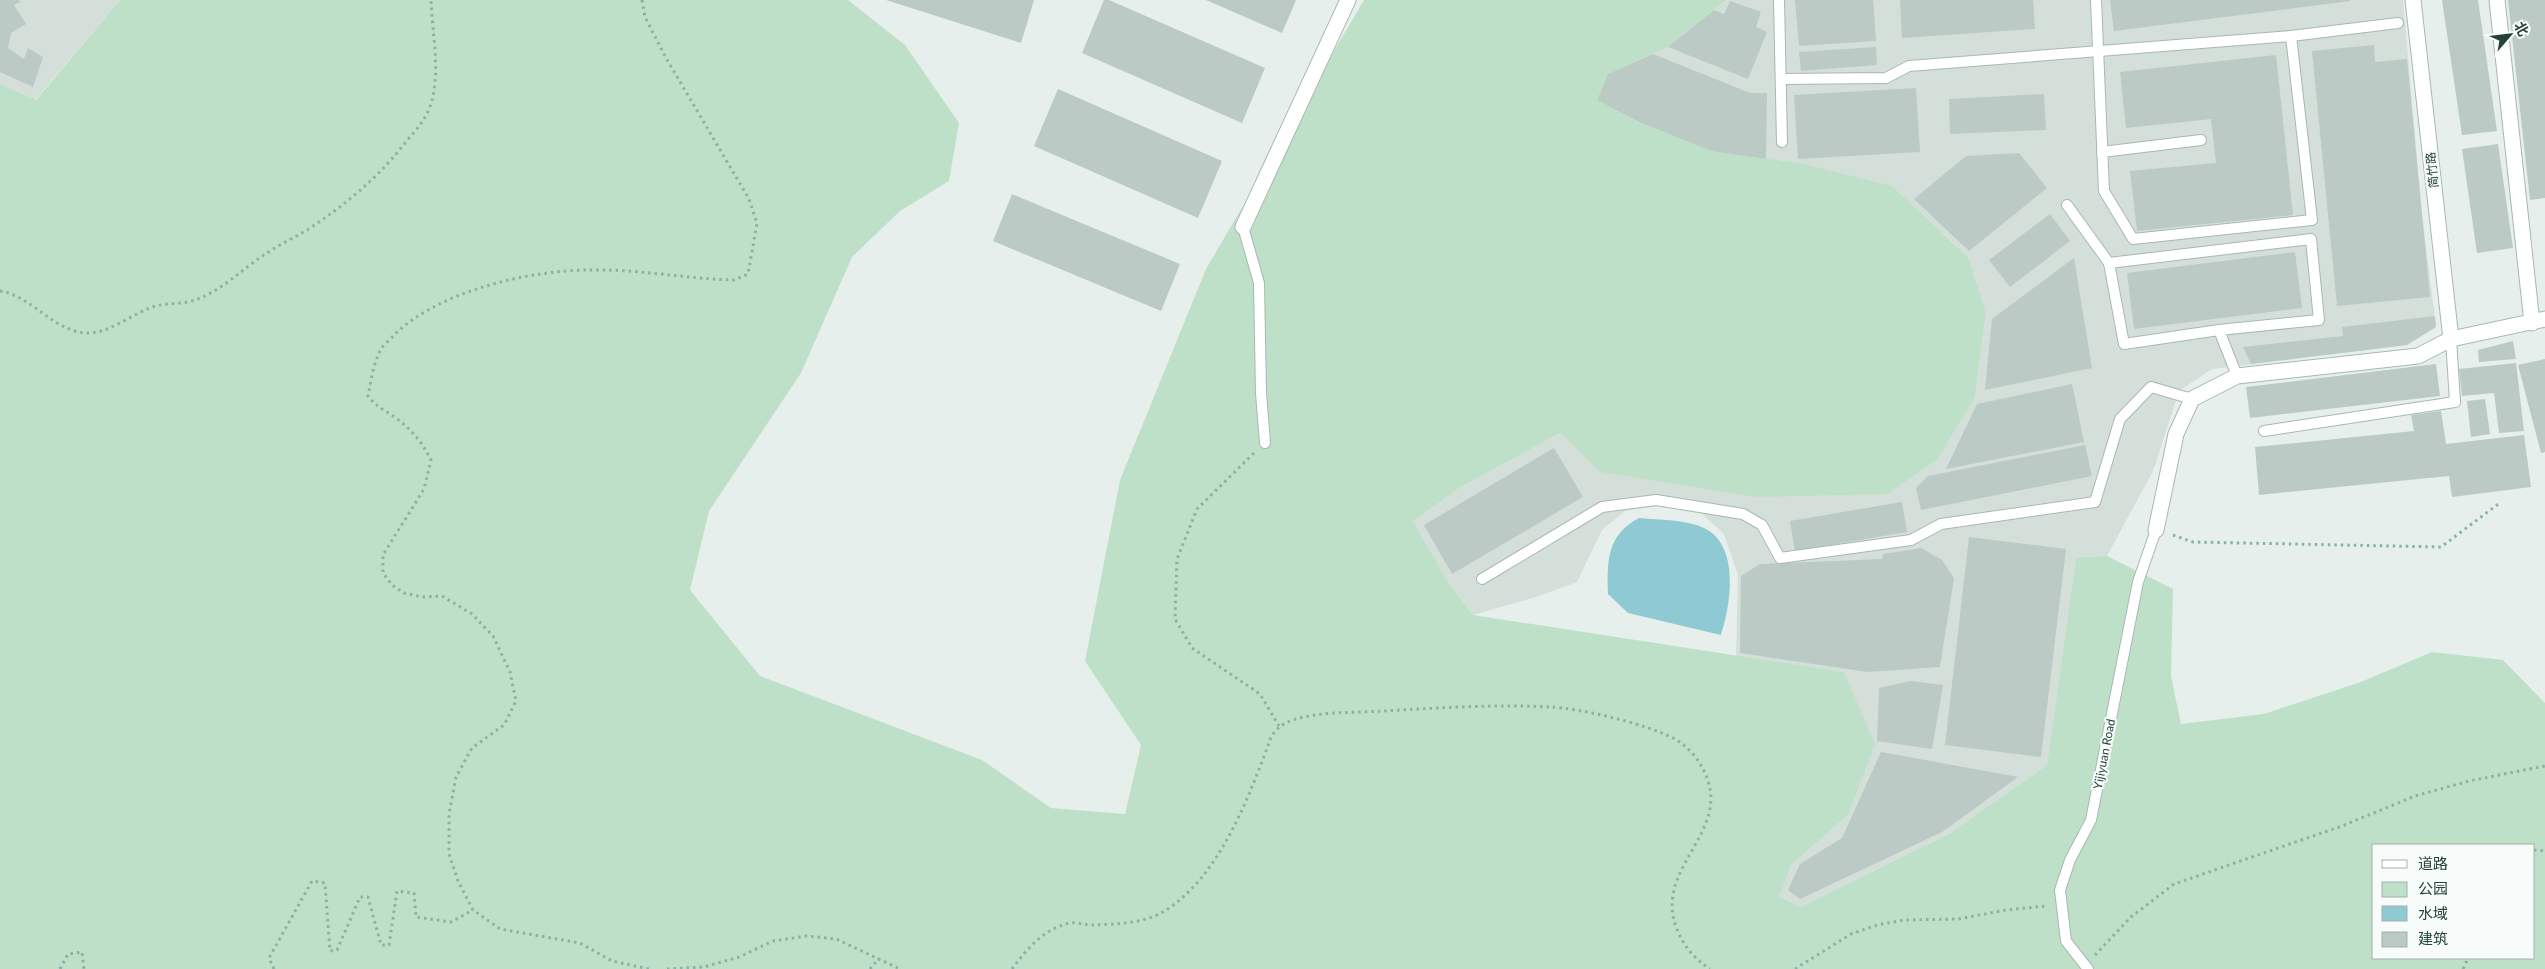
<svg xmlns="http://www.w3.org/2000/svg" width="2545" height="969" font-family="Lato,'Noto Sans SC',sans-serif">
<rect width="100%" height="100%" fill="#e6efeb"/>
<!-- built -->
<g fill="#d4dfda">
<path d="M 0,0 L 120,0 L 35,100 L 0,84 Z"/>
<path d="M 1726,0 L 2403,0 L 2422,214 L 2436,327 L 2407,345 L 2212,369 L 2179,391 L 2153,471 L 2107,556 L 2076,557 L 2047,765 L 1949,834 L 1800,907 L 1780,896 L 1791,865 L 1848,815 L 1844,672 L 1736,656 L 1738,575 L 1724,534 L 1700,512 L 1656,506 L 1625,511 L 1602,530 L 1577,582 L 1536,597 L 1473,615 L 1449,583 L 1413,521 L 1461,487 L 1560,433 L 1600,472 L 1888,494 L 1938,459 L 1975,397 L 1986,312 L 1968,257 L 1945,235 L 1800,163 L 1711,151 L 1639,122 L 1597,100 L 1608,74 L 1668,47 Z"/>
</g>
<!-- green -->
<path fill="#bfe0c8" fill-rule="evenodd" d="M 120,0 L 848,0 L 905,45 L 959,123 L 949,181 L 900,211 L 852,257 L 801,373 L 709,511 L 690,590 L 760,676 L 982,760 L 1051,808 L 1125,814 L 1141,745 L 1085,661 L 1120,480 L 1206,269 L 1364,0 L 1726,0 L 1668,47 L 1608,74 L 1597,100 L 1639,122 L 1711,151 L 1800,163 L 1892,186 L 1968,257 L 1986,312 L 1975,397 L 1938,459 L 1888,494 L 1756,497 L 1600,472 L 1560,433 L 1461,487 L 1413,521 L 1449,583 L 1473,615 L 1844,672 L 1875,744 L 1848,815 L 1791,865 L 1780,896 L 1800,907 L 1949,834 L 2047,765 L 2076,557 L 2107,556 L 2173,589 L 2171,676 L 2181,724 L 2264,714 L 2361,682 L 2432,652 L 2503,660 L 2545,703 L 2545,969 L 0,969 L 0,84 L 36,100 ZM 2374,845 L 2534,845 L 2534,958 L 2374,958 Z"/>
<!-- water -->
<path fill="#8ec9d4" d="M 1639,518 C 1661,520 1684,519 1704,528 C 1740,545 1731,605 1721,635 L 1628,613 L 1608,594 C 1607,560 1607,535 1639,518 Z"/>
<!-- building -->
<g fill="#bbcac4">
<path d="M 0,0 L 19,0 L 20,2 L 14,5 L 26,24 L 11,33 L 8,48 L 24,59 L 28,48 L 43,57 L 33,87 L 0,72 Z"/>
<path d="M 886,0 L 1034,0 L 1021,43 Z"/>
<path d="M 1104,0 L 1109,0 L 1265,68 L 1242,123 L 1082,53 Z"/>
<path d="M 1206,0 L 1296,0 L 1282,33 Z"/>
<path d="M 1795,0 L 1873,0 L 1876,41 L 1799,46 Z"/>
<path d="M 1900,0 L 2033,0 L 2035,29 L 1902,38 Z"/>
<path d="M 2110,0 L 2350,0 L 2350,1 L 2114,31 Z"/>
<path d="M 2442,0 L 2478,0 L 2497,131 L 2462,135 Z"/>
<path d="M 2508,0 L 2545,0 L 2545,198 L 2530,200 Z"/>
<path d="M 1730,1 L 1761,12 L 1756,27 L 1767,32 L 1748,79 L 1668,47 L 1714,10 L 1724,14 Z"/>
<path d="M 2374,45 L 2375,62 L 2407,59 L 2430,297 L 2337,306 L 2312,51 Z"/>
<path d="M 1876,47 L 1877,65 L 1801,71 L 1799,52 Z"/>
<path d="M 1653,54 L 1750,93 L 1767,93 L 1766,159 L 1711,151 L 1639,122 L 1597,100 L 1608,74 Z"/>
<path d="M 2276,55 L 2293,215 L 2137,231 L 2130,171 L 2216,163 L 2211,119 L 2126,128 L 2120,72 Z"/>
<path d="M 1916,88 L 1920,152 L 1798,159 L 1794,95 Z"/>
<path d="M 1058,89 L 1222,161 L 1198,218 L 1034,146 Z"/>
<path d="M 2044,94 L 2046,130 L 1950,134 L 1949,99 Z"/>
<path d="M 2498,144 L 2513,248 L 2477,253 L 2462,149 Z"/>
<path d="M 2019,153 L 2047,188 L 1969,251 L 1914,199 L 1966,156 Z"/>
<path d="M 1012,194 L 1180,264 L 1161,311 L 993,241 Z"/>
<path d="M 2050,214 L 2070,241 L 2010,287 L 1989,260 Z"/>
<path d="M 2295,252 L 2302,308 L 2134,329 L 2127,273 Z"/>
<path d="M 2074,258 L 2092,368 L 1985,390 L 1992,319 Z"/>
<path d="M 2435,316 L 2436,327 L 2407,345 L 2251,364 L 2243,347 L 2343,336 L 2342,327 Z"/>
<path d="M 2513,341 L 2516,359 L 2479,362 L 2478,350 Z"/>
<path d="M 2545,359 L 2545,452 L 2541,453 L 2518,365 Z"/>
<path d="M 2516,363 L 2524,431 L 2499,433 L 2494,393 L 2462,396 L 2459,369 Z"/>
<path d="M 2436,364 L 2440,396 L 2250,418 L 2246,387 Z"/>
<path d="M 2072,384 L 2084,442 L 1946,469 L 1977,404 Z"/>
<path d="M 2485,399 L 2490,434 L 2471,437 L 2467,401 Z"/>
<path d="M 2441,411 L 2446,444 L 2524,435 L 2531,487 L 2452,497 L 2449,476 L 2259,495 L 2255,447 L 2414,431 L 2411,415 Z"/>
<path d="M 2085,445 L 2092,476 L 1921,510 L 1916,488 L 1928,476 Z"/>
<path d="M 1554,448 L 1583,497 L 1452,574 L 1424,525 Z"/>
<path d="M 1902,502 L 1907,532 L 1795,551 L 1790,521 Z"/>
<path d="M 1969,537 L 2066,549 L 2041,757 L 1945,745 Z"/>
<path d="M 1921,548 L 1942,560 L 1954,578 L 1940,667 L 1868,672 L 1740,653 L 1741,576 L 1760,564 L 1882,559 L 1883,554 Z"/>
<path d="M 1911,681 L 1943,685 L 1932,749 L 1877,741 L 1879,688 Z"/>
<path d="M 1881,752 L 2018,777 L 1942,832 L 1800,899 L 1788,890 L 1800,864 L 1842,838 Z"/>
</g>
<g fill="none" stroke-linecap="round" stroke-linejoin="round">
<!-- service casing -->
<g stroke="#a8b8b2" stroke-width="12">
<g id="service">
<path d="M 1779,0 L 1782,142"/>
<path d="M 2096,0 L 2104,191 L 2133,239 L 2312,220 L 2291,36"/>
<path d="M 1782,79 L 1886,78 L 1909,66 L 2291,36 L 2398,23"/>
<path d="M 2102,152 L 2201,140"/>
<path d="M 2067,205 L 2109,263"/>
<path d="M 1243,227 L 1259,283 L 1261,393 L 1265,443"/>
<path d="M 2219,330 L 2124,344 L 2109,263 L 2311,239 L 2319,320 L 2219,330 L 2237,376"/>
<path d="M 2264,431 L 2455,402 L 2451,339"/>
<path d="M 1482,579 L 1602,507 L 1656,500 L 1743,514 L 1762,525 L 1780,558 L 1911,540 L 1941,524 L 2095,502 L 2120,419 L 2151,387 L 2192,399"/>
<path d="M 2088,969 L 2066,941 L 2060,890 L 2070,860 L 2091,820 L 2138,582 L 2156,530"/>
</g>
</g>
<!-- minor casing -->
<g stroke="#a8b8b2" stroke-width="17">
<g id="minor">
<path d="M 2497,0 L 2532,323"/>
<path d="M 1243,227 L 1348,0"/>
<path d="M 2156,530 L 2176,434 L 2192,399 L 2237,376 L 2418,356 L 2451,339 L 2545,319"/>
</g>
</g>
<!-- tertiary casing -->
<g stroke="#a8b8b2" stroke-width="17">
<path id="tertiary" d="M 2413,0 L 2451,339"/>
</g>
<!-- path -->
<g stroke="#86b3a5" stroke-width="3" stroke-dasharray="2.5 4" stroke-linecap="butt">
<path d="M 642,0 L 645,17 L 666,58 L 749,199 L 757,223 L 748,274 L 734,280 C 687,279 639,269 591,270 C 529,270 439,291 394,335 C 390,340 384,344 381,349 C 373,364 371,381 368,396 C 376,407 385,410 396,418 C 412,430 422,442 431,460 L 424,489 L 383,555 L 383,573 L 392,585 L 404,593 L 422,597 L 442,596 L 472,614 L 493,636 L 510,672 L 516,701 L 504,725 L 472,748 L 456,777 L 449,814 L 449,854 L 458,881 L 473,910 L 500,929 L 580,943 L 612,961 L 649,969"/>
<path d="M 0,291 C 33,296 56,335 91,333 C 112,331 131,315 150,308 C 164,302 181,305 195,300 C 222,291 243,268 267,253 C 280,244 294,238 307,230 C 344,206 378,178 405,143 C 414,132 424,122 429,109 C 442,76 432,34 431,0"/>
<path d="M 1254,453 L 1197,509 L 1177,559 L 1175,619 L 1192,648 L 1260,694 L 1279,726"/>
<path d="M 2173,535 L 2193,542 L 2441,547 L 2501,502"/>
<path d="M 2534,850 L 2545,851"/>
<path d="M 2095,955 L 2131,917 L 2174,884 L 2342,826 L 2415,796 L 2469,781 L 2545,766"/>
<path d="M 60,969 L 68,954 L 82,952 L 84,969"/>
<path d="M 274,969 L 269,958 L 312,881 L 325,883 L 330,951 L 337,950 L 360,897 L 368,897 L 381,945 L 389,945 L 397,891 L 414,893 L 416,917 L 451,922 L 473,910"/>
<path d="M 667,969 L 704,967 L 739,957 L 773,941 L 807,936 L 836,939 L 900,969"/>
<path d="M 870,969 L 879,958"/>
<path d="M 1012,969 C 1027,949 1043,929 1070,923 C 1077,922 1085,925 1093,925 C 1116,924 1145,924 1166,910 C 1221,875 1250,794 1272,735 C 1278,728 1283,723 1293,720 C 1320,711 1354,713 1383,711 C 1438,708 1494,704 1549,707 C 1580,708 1646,724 1673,738 C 1689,746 1703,764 1708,781 C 1726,835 1653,871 1677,929 C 1683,946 1695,959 1710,969"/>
<path d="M 1795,969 L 1851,934 L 1877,925 L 1904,920 L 1958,919 L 2006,910 L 2046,906"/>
<path d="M 2463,969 L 2468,958"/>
</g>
<!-- service -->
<use href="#service" stroke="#fff" stroke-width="10"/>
<!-- minor -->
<use href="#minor" stroke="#fff" stroke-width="15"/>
<!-- tertiary -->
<use href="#tertiary" stroke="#fff" stroke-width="15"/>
</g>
<g text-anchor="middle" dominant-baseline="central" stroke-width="4.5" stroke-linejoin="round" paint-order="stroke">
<!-- street labels -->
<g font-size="12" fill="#24423a" stroke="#f7fbf9">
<text transform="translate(2432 170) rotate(-96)">简竹路</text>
<text transform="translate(2104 754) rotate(-79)">Yijiyuan Road</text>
</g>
</g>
<!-- legend -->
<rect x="2372" y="844" width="162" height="115" fill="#f7fbf9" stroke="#a3b1ad"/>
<rect x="2382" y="860" width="25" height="8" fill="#ffffff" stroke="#a3b1ad"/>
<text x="2418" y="869" font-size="15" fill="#24423a">道路</text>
<rect x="2382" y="882" width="25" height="15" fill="#bfe0c8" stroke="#a3b1ad"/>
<text x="2418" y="894" font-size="15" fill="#24423a">公园</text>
<rect x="2382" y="906" width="25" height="15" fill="#8ec9d4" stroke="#a3b1ad"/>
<text x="2418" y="919" font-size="15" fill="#24423a">水域</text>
<rect x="2382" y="932" width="25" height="15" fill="#bbcac4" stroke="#a3b1ad"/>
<text x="2418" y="944" font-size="15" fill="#24423a">建筑</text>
<!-- north arrow -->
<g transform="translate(2510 35) rotate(62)" stroke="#f7fbf9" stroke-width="4" paint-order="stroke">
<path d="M0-4L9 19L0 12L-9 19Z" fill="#24423a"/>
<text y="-8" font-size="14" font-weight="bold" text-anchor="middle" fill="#24423a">北</text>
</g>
</svg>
